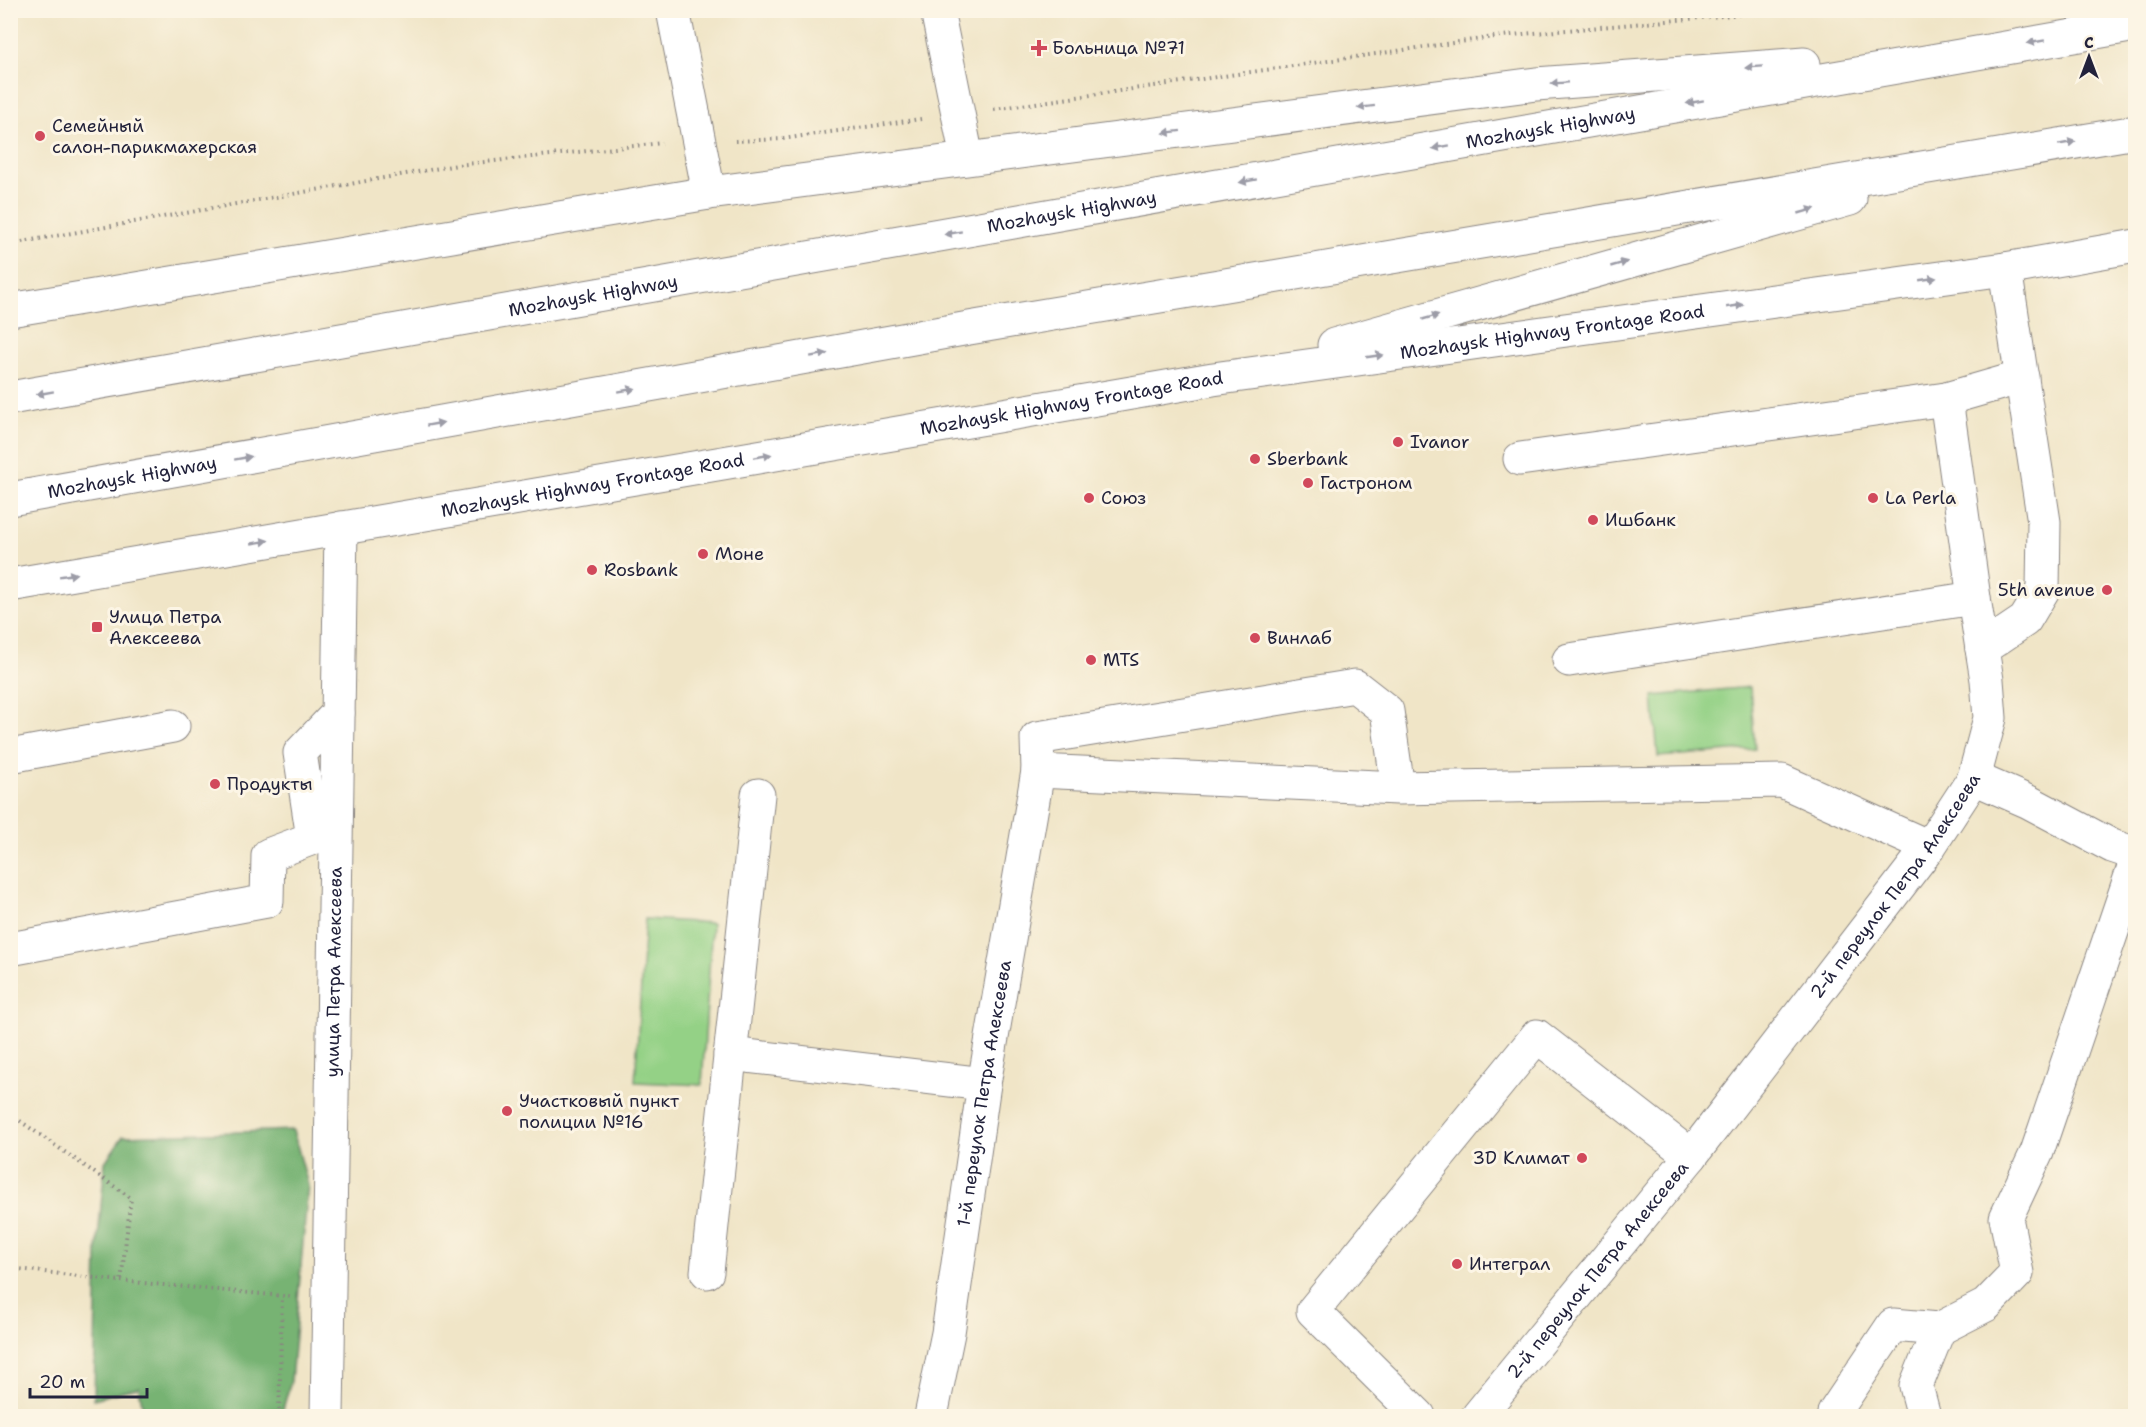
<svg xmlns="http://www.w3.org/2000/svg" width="2146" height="1427" font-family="'Shantell Sans',sans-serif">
<rect width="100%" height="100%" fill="#fcf5e5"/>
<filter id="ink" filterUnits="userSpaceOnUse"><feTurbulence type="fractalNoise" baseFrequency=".0167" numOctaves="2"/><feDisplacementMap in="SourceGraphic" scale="12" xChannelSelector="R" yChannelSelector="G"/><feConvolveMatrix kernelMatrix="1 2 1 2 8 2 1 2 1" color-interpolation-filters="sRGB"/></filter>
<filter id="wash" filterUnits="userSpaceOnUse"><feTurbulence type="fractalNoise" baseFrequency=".008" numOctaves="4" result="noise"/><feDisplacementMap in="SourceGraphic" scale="24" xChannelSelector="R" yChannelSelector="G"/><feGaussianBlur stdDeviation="1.35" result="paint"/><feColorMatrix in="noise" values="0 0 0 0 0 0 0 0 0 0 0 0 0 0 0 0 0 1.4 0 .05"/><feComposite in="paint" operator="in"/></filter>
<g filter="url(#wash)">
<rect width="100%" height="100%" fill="#f0e5c7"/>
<!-- green -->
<g fill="#94d186" stroke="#5b7a60" stroke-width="1.5">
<path d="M 1750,687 L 1755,749 L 1658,757 L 1653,696 Z"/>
<path d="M 645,919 L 712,923 L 702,1085 L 635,1082 Z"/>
</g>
<!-- forest -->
<path fill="#77b373" stroke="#4c6a57" stroke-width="1.5" d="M 293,1130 L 308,1185 L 291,1381 L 281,1416 L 144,1416 L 139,1387 L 94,1399 L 97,1250 L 105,1162 L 123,1136 Z"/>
</g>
<g filter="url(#ink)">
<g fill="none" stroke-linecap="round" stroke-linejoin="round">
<!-- minor casing -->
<g stroke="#898481" stroke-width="35">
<g id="minor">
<path d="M 673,10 L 709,193"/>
<path d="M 937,10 L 967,158"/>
<path d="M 1946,399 L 1974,598"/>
<path d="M 1520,459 L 1946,399 L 2022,377"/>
<path d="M 1569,660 L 1974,598 L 1982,649"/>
<path d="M 10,756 L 173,726"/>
<path d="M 1974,778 L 2029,802 L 2112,846 L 2136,854"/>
<path d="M 1398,788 L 1038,771 L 1037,738 L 1355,686 L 1387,711 L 1398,788 L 1782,781 L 1929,847"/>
<path d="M 10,949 L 267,901 L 268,855 L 313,838 L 300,753 L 338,713"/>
<path d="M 730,1054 L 984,1084"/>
<path d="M 707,1272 L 758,795"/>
<path id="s1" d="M 327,1416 L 341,528"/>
<path id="s2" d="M 931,1416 L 948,1333 L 984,1084 L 1038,771"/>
<path d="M 1419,1416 L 1313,1311 L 1537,1036 L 1691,1156"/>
<path id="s3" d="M 1478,1416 L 1691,1156 L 1929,847 L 1974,778 L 1990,718 L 1987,680 L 1982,649 L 2025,620 L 2043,590 L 2044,522 L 2005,269"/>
<path d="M 1838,1416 L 1834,1413 L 1893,1325 L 1939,1329 L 1986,1305 L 2017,1273 L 2006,1218 L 2037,1152 L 2136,861"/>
<path d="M 1924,1416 L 1916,1386 L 1939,1329"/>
</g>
</g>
<!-- major casing -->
<g stroke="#898481" stroke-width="35">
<g id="major">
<path d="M 10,310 L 709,193 L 1536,84 L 1804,64"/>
<path d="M 1334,345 L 1850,199"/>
<path id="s4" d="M 10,398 L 2136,25"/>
<path id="s5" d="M 10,499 L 969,328 L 2136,132"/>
<path id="s6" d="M 10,585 L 1213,379 L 2005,269 L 2136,246"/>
</g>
</g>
<!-- path -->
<g stroke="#898481" stroke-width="4" stroke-dasharray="1.5 4.5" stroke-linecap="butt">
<path d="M 994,109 L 1501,36 L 1788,10"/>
<path d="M 735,141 L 782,139 L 921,119"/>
<path d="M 10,244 L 457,165 L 662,143"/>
<path d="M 10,1114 L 131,1198 L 121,1281 L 10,1268"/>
<path d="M 121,1281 L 294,1297"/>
<path d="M 279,1416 L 282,1296"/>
</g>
<!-- minor -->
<use href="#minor" stroke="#fff" stroke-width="33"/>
<!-- major -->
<use href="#major" stroke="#fff" stroke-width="33"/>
</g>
<!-- one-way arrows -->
<defs><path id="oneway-solid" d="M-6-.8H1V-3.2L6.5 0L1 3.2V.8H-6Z" transform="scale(1.5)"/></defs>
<g fill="#9c9ca7">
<use href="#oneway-solid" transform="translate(2036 42) rotate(170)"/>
<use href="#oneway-solid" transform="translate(1754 67) rotate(176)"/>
<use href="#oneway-solid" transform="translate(1559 83) rotate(176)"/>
<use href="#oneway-solid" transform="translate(1695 102) rotate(170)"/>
<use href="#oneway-solid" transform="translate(1366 107) rotate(173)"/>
<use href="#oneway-solid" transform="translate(1172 132) rotate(173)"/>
<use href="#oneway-solid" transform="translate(2067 143) rotate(-10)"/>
<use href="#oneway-solid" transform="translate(1441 147) rotate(170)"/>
<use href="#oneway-solid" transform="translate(1248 181) rotate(170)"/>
<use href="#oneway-solid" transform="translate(1807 211) rotate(-16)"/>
<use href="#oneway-solid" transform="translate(953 233) rotate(170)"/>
<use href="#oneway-solid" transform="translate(1619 264) rotate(-16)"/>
<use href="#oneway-solid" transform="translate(1928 279) rotate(-8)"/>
<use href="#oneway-solid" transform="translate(1735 306) rotate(-8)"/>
<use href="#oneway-solid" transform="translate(1431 317) rotate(-16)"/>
<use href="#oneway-solid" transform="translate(819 355) rotate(-10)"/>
<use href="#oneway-solid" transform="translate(1375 356) rotate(-8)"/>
<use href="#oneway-solid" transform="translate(627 390) rotate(-10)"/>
<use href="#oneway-solid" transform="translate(45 393) rotate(170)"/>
<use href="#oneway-solid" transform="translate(435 424) rotate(-10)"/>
<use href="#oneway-solid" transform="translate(763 456) rotate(-10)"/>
<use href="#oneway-solid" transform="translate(243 458) rotate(-10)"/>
<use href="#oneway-solid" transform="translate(260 542) rotate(-10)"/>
<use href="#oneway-solid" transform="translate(68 575) rotate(-9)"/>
</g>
</g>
<!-- markers -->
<g fill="#d1495b" stroke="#fcf5e5" stroke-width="2">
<path d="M1036 39h6v6h6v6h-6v6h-6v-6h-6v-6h6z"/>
<circle cx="40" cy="136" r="6"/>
<circle cx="1398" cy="442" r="6"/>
<circle cx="1255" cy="459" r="6"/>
<circle cx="1308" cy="483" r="6"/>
<circle cx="1089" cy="498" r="6"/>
<circle cx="1873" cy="498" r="6"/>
<circle cx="1593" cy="520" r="6"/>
<circle cx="703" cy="554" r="6"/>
<circle cx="592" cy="570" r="6"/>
<circle cx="2107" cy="590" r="6"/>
<rect x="91" y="621" width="12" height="12" rx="3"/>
<circle cx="1255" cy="638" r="6"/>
<circle cx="1091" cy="660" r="6"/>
<circle cx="215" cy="784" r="6"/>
<circle cx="507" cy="1111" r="6"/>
<circle cx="1582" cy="1158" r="6"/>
<circle cx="1457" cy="1264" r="6"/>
</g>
<g text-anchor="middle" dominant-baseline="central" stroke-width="6" stroke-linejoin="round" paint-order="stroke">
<!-- poi labels -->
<g font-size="18" fill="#22223b" stroke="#fcf5e5" text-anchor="start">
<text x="1052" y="48">Больница №71</text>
<text x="52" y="126">Семейный<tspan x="52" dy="21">салон-парикмахерская</tspan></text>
<text x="1410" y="442">Ivanor</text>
<text x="1267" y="459">Sberbank</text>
<text x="1320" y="483">Гастроном</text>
<text x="1101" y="498">Союз</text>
<text x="1885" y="498">La Perla</text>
<text x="1605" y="520">Ишбанк</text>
<text x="715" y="554">Моне</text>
<text x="604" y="570">Rosbank</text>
<text x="2095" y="590" text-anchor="end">5th avenue</text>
<text x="109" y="617">Улица Петра<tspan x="109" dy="21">Алексеева</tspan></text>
<text x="1267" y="638">Винлаб</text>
<text x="1103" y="660">MTS</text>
<text x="227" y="784">Продукты</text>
<text x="519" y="1101">Участковый пункт<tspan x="519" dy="21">полиции №16</tspan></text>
<text x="1570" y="1158" text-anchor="end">3D Климат</text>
<text x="1469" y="1264">Интеграл</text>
</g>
<!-- street labels -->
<g font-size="18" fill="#22223b" stroke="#fcf5e5">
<text stroke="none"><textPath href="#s4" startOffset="1564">Mozhaysk Highway</textPath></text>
<text stroke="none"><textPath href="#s4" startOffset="1078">Mozhaysk Highway</textPath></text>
<text stroke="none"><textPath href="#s4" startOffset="592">Mozhaysk Highway</textPath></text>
<text stroke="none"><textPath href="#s6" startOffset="1563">Mozhaysk Highway Frontage Road</textPath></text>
<text stroke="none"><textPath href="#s6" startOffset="1077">Mozhaysk Highway Frontage Road</textPath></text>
<text stroke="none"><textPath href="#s5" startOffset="124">Mozhaysk Highway</textPath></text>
<text stroke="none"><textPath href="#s6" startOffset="591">Mozhaysk Highway Frontage Road</textPath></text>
<text stroke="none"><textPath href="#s3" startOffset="675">2-й переулок Петра Алексеева</textPath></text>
<text stroke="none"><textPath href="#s1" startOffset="444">улица Петра Алексеева</textPath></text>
<text stroke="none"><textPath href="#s2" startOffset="327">1-й переулок Петра Алексеева</textPath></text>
<text stroke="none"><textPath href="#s3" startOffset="189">2-й переулок Петра Алексеева</textPath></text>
</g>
</g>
<!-- margin -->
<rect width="2146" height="1427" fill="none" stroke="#fcf5e5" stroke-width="36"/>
<!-- north arrow -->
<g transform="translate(2089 57)" stroke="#fcf5e5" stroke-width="4.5" paint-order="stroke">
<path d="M0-4.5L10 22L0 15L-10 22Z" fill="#22223b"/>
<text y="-9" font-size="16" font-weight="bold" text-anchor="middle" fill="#22223b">С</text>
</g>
<!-- scale -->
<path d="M30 1388v9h117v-9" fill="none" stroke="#22223b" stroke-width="3"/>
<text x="39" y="1388" font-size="18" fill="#22223b" stroke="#fcf5e5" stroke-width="4.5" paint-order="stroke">20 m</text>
</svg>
